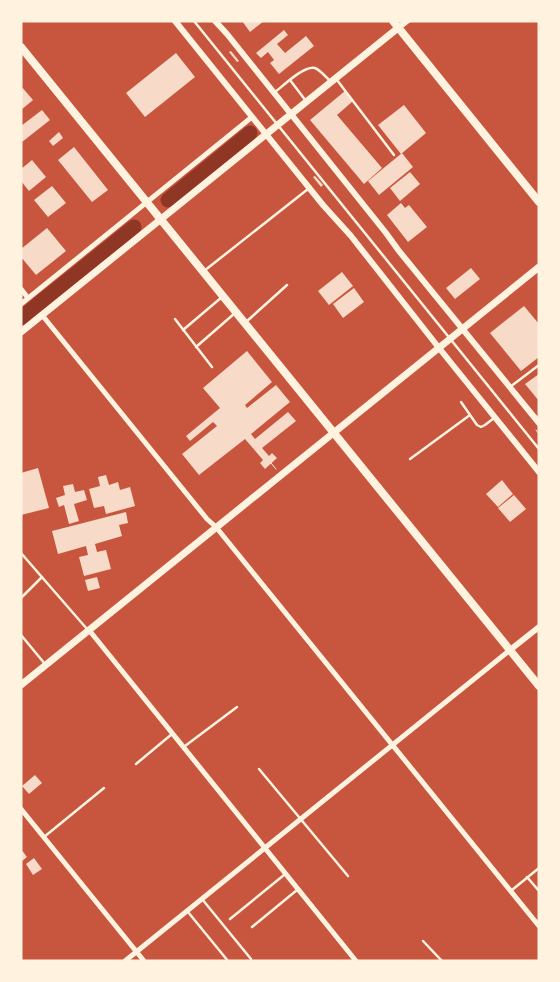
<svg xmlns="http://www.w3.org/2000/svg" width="560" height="982" font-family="Cabin,sans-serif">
<rect width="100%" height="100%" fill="#c8553d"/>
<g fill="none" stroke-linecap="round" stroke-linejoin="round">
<!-- river -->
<g stroke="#8f3625" stroke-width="15">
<path d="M 168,200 L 250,133"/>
<path d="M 21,318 L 134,227"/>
</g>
</g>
<!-- building -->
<g fill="#f7dbc8">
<path d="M 242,21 L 264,21 L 250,32 Z"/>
<path d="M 284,30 L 288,35 L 277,44 L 285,53 L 306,36 L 314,46 L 279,74 L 270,63 L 274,60 L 268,52 L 261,58 L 256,53 Z"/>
<path d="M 231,51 L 239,61 L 237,62 L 229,52 Z"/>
<path d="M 176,53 L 195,77 L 145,117 L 126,93 Z"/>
<path d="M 21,86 L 33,100 L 21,110 Z"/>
<path d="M 345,91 L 353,101 L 337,115 L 382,168 L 364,184 L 310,120 Z"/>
<path d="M 404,105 L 426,133 L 401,154 L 378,125 Z"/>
<path d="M 42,110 L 50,120 L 22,142 L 21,141 L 21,126 Z"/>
<path d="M 59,132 L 63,138 L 53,146 L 49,141 Z"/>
<path d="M 74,147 L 108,190 L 92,202 L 58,160 Z"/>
<path d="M 402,153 L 413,167 L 379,195 L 368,181 Z"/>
<path d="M 32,160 L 46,177 L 29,191 L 21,181 L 21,169 Z"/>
<path d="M 410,172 L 420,184 L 400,201 L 390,188 Z"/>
<path d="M 315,176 L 323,185 L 321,187 L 313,177 Z"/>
<path d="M 52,186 L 66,203 L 48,217 L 34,200 Z"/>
<path d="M 401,203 L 405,208 L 409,205 L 427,227 L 408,242 L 387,215 Z"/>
<path d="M 47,228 L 66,251 L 36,275 L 21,257 L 21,249 Z"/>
<path d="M 471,268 L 480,279 L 455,299 L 446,288 Z"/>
<path d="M 342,272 L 353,286 L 329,305 L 318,291 Z"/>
<path d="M 354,288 L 364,302 L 343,318 L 333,304 Z"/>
<path d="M 524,306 L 539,324 L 539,357 L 521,371 L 490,333 Z"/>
<path d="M 247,351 L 272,382 L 245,405 L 247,408 L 276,385 L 290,402 L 251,434 L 255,439 L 288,412 L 296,421 L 262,448 L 269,456 L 272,453 L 277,458 L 265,469 L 260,463 L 263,460 L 245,439 L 199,475 L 182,454 L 217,426 L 213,422 L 190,441 L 186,436 L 220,408 L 203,388 Z"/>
<path d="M 539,374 L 539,401 L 525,384 Z"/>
<path d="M 38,468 L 49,508 L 21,515 L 21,473 Z"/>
<path d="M 106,475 L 109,485 L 118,482 L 120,490 L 130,487 L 135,506 L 106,514 L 104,506 L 94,508 L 89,489 L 100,486 L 98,477 Z"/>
<path d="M 502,480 L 513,494 L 498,507 L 486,494 Z"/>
<path d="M 73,484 L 75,492 L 84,490 L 87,500 L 74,504 L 79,521 L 69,524 L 64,505 L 59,507 L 56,498 L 65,495 L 63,486 Z"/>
<path d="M 514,495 L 526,509 L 510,522 L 498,508 Z"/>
<path d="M 126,512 L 128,523 L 119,525 L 122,536 L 95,544 L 97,552 L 106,550 L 111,569 L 84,576 L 79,557 L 88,555 L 86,546 L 58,554 L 52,531 Z"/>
<path d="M 97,577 L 100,588 L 88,591 L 85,580 Z"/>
<path d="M 35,775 L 42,783 L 29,794 L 22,786 Z"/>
<path d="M 21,849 L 27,857 L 21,862 Z"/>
<path d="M 34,858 L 42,869 L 33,875 L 26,864 Z"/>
</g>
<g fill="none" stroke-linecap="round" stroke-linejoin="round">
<!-- path -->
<g stroke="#fff3e0" stroke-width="1">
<path d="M 536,430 L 539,434"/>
<path d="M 271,463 L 276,469"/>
</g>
<!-- service -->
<g stroke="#fff3e0" stroke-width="2.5">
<path d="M 194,21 L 539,449"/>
<path d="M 290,80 L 306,101"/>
<path d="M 337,80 L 394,155"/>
<path d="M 274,93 C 283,86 304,65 315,68 C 320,70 326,77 330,81"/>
<path d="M 204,271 L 308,189"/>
<path d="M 175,319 L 212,367"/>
<path d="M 246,322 L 287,285"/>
<path d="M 183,330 L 222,297"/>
<path d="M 196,347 L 235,313"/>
<path d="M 510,387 L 539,365"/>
<path d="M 461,402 L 477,425 L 481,427 L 485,425 L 494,418"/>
<path d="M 410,459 L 470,415"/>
<path d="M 21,553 L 87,629"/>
<path d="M 21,598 L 42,577"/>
<path d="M 21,635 L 45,664"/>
<path d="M 185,746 L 237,707"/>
<path d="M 136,764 L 172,734"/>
<path d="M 259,769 L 348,876"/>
<path d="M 44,837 L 104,788"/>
<path d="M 527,877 L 539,891"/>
<path d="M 512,890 L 539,868"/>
<path d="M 202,899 L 251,959"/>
<path d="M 188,912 L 228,961"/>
<path d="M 230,919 L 284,875"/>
<path d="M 252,927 L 297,890"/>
<path d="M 423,941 L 442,961"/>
</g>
<!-- minor -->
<g stroke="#fff3e0" stroke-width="5">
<path d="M 21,289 L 28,298"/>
<path d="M 21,304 L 252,117"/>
<path d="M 42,315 L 207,519 L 216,527 L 539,926"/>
<path d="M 89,630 L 356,961"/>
<path d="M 21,809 L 144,961"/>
<path d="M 125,961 L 510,650"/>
</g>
<!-- tertiary -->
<g stroke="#fff3e0" stroke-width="6">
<path d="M 175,21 L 323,205 L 351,236 L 439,348 L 539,472"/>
<path d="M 215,21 L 227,34 L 386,233 L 399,251 L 539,423"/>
<path d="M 398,28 L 407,21"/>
<path d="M 510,650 L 539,627"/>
</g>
<!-- secondary -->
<g stroke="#fff3e0" stroke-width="7">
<path d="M 21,332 L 398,28"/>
<path d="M 21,685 L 539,267"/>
</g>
<!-- primary -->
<g stroke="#fff3e0" stroke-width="8">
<path d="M 393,21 L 539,202"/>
<path d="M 21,47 L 539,686"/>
</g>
</g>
<!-- border -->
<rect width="560" height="982" fill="none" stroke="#fff3e0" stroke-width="45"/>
</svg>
